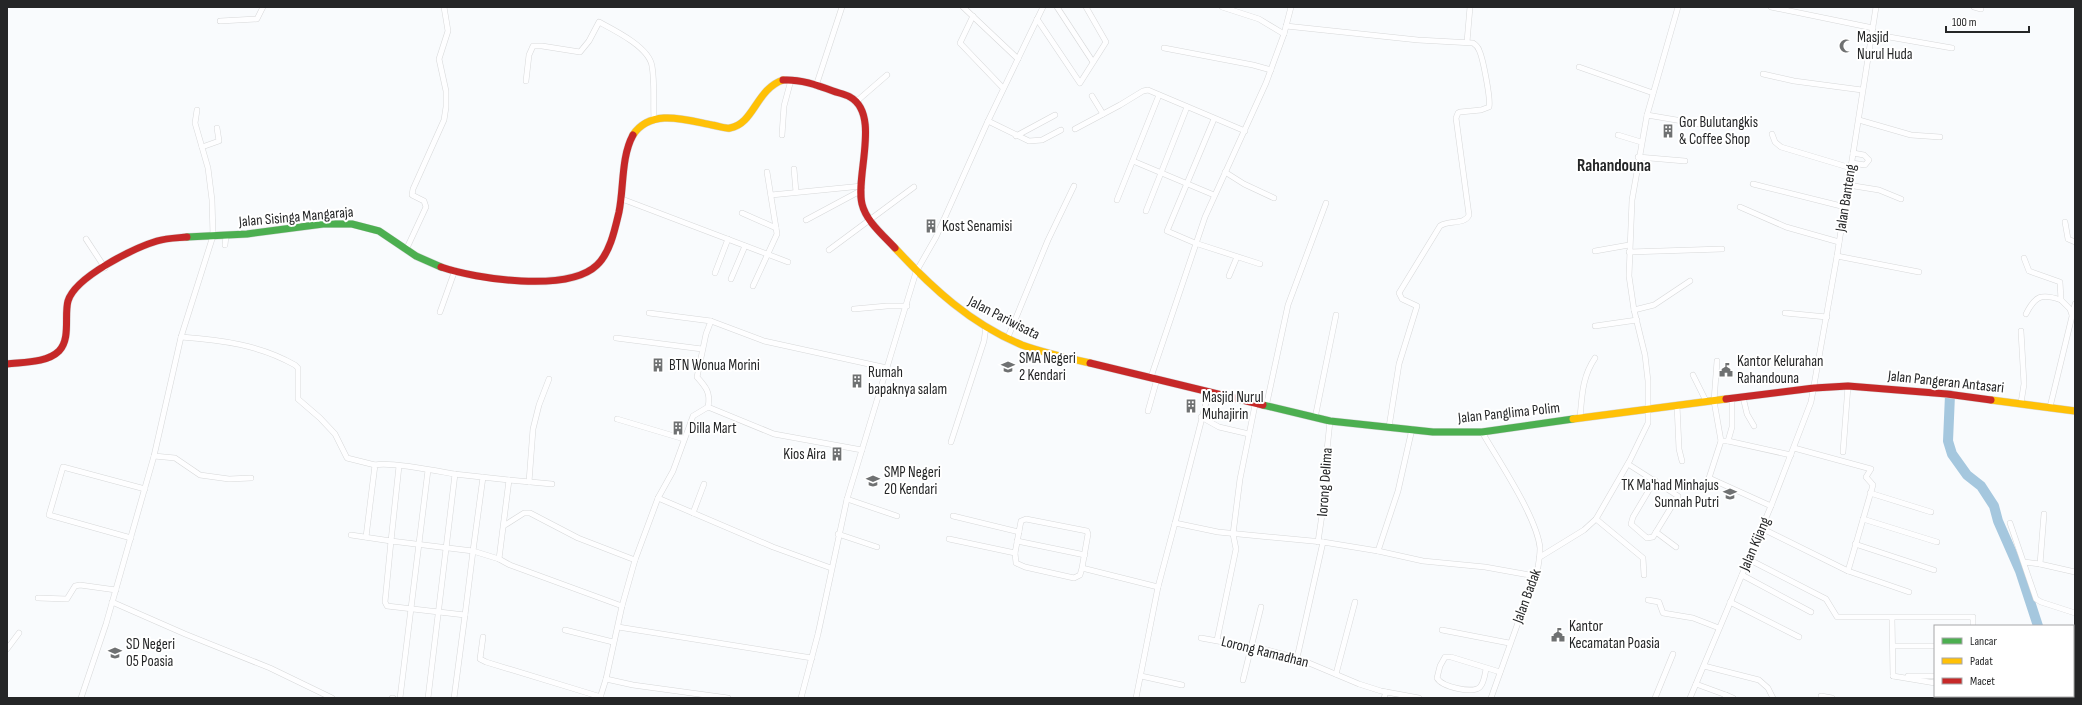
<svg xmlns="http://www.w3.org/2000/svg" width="2082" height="705" font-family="'Sofia Sans Condensed',sans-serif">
<rect width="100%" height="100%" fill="#f9fbfd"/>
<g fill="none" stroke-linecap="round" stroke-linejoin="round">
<!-- river -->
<g stroke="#a5c7de" stroke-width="10">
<path d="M 1950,395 L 1948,441 L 1952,454 L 1967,475 L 1981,486 L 1994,506 L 1998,521 L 2020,571 L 2038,626"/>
<path d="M 2041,698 L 2042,696"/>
</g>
<!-- street casing -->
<g stroke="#d7d8d9" stroke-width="6">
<g id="street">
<path d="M 963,7 L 1018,59"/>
<path d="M 1057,7 L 1093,62"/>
<path d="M 1222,7 L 1259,19 L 1284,34"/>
<path d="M 1771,7 L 1873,28"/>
<path d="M 1974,7 L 1981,9"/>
<path d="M 973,16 L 960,43 L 1003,88"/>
<path d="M 1037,19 L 1080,83 L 1106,42 L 1086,7"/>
<path d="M 220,21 L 257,19 L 263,7"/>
<path d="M 1286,26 L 1418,40 L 1473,43 C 1476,45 1478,47 1479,50 C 1483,58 1491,100 1489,107 L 1481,110 L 1460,112 L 1458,113 L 1456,118 L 1469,215 C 1465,225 1448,220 1440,226 L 1399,293 L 1402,299 L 1417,306 L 1399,364 L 1389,427"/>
<path d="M 1872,34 L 1952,48"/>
<path d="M 1467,42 L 1470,7"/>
<path d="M 1164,48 L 1253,65 L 1271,70"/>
<path d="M 1579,67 L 1653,93"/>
<path d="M 1763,74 L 1794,81 L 1862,90"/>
<path d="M 526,81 L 529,55 L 533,46 L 542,46 L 580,52 L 589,41 L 599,22 C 614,30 649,47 652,66 C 655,83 653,102 654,119"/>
<path d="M 816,86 L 842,7"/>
<path d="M 1092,96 L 1103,114"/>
<path d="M 857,101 L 887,75"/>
<path d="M 1647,115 L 1700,124"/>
<path d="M 1214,119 L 1167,231 L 1195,243 L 1260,264"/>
<path d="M 1859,120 L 1911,135 L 1940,137"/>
<path d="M 988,121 L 1029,141 L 1042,140 L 1061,130"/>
<path d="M 1075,129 L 1120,105 L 1143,91 L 1148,90 L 1245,131"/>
<path d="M 1772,134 L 1775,142 L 1781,147 L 1851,168"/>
<path d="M 782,135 L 784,106 L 791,80"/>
<path d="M 1618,135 L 1641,142"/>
<path d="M 1016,136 L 1055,115"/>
<path d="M 202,147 L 219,141 L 217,128"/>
<path d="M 1638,157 L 1685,161"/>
<path d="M 1133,161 L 1214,195"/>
<path d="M 1852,163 L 1865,165 L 1869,160 L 1864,155 L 1853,153"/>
<path d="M 794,169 L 796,192"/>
<path d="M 1225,172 L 1244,184 L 1274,198"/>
<path d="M 1753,184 L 1845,207"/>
<path d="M 1848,185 L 1879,190 L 1901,199"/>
<path d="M 771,195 L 862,186"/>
<path d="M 622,199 L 788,262"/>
<path d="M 1117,200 L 1159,95"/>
<path d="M 1740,207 L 1786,227 L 1839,242"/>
<path d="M 1146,211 L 1187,107"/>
<path d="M 742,213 L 776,228"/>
<path d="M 806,220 L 862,190"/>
<path d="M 2065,222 L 2068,239 L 2075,242"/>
<path d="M 86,239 L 105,268"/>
<path d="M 225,245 L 226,236"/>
<path d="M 406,250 L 426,207 L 424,201 L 412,195 L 413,189 L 444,120 L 446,107 L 446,91 L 439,59 L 448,31 L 444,7"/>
<path d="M 829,250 L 914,187"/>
<path d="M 1595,251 L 1629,245"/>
<path d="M 1629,252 L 1722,249"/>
<path d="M 1837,256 L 1919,272"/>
<path d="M 2024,258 L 2029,271 L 2060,282 L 2061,300 L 2070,309 L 2072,315"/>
<path d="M 715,273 L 728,239"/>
<path d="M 1229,276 L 1237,257"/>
<path d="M 731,279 L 745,246"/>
<path d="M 753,286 L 777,234 L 767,172"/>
<path d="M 854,309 L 887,306 L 907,306"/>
<path d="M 1634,310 L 1654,305 L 1690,281"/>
<path d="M 440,312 L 455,270"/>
<path d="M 649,313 L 711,321 L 764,341 L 887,368"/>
<path d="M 1785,313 L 1827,317"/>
<path d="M 2026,314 C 2035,296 2041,293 2061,300"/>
<path d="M 1595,326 L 1637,320"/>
<path d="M 2021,331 L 2024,384 L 2021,403"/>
<path d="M 181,337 C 222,340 260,345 295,365 L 298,368 L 298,399 L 320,418 L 335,434 L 347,458 L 375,465"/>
<path d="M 1008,337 L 1048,240 L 1074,186"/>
<path d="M 616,338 L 702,349"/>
<path d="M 1717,361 L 1714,401 L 1721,441"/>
<path d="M 1693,375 L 1706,401"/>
<path d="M 1151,377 L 1205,217 L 1266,83 L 1284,34 L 1291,7"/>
<path d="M 1743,397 L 1747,414 L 1754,426"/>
<path d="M 1732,399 L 1732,427 L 1728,441 L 1721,441 L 1709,478 L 1771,506"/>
<path d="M 1677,405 L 1679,449 L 1682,461"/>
<path d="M 708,407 C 711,393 706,387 697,377 L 706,334 L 711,321"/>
<path d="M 1266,407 L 1288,305 L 1326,203"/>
<path d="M 2050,407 L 2075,304"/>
<path d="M 1148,411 L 1157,379"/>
<path d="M 1201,417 L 1219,427 L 1249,434"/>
<path d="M 1315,418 L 1336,315"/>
<path d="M 1580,418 C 1582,396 1582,377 1595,358"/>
<path d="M 617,419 L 684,439"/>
<path d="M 1482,432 C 1498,460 1537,517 1540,548 C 1540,555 1539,561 1538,567 L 1491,698"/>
<path d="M 1728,441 L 1791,455"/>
<path d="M 951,442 L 984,341 L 986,327"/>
<path d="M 1794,448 L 1871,469 L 1866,477 L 1873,485 L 1848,571"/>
<path d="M 1843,452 L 1848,386"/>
<path d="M 154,456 L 175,458 L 200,475 L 229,479 L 251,478"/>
<path d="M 1628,464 L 1678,496 L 1656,532 L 1676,547"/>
<path d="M 509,480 L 552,484"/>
<path d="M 1655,480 L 1633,517 L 1631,524 L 1647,538 L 1653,537 L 1656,532"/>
<path d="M 529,482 L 533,429 L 539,405 L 549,379"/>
<path d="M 1870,493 L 1931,512"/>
<path d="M 658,498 L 773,547 L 831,568"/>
<path d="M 847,499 L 897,516"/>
<path d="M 693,513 L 704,484"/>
<path d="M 2044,514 L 2040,564 L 2075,572"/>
<path d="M 953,516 L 1019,532"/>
<path d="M 1596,519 L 1643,558 L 1644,575"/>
<path d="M 1863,519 L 1937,542"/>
<path d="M 1175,523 L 1209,391"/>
<path d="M 2010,523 L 2036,599 L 2041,602 L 2075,613"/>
<path d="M 505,525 L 524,513 L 530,513 L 578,538 L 635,560"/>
<path d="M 1761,528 L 1848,571 L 1909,592"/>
<path d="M 838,534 L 877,547"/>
<path d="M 351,535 L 391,541 L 399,466"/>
<path d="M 366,537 L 375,465 C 389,461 437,471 454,474 C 472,476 491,478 509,480 L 499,559 L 473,551 L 483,477"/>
<path d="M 131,538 L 49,515 L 63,467 L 145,489"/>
<path d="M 949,539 L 1015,553"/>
<path d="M 391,541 L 473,551 L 465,615 L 387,606 L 385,602 Z"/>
<path d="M 1017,541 L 1085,555"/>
<path d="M 1318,542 L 1328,474 L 1327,450 L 1330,421"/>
<path d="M 1855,544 L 1934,570"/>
<path d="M 1378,551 L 1398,491 L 1412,429"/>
<path d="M 1540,557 L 1584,530 L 1596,519 L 1630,460 L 1648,423 L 1648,381 L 1645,355 L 1634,310 L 1629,276 L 1632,200 L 1647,115 L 1678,7"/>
<path d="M 499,559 L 510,565 L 622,606"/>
<path d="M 1748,559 L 1826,599 L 1837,617 L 1973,617 L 1973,626"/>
<path d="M 2024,562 L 2040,564"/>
<path d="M 1082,568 L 1080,575 L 1074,578 L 1025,567 L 1016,563 L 1015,553 L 1021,521 L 1026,519 L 1087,531 L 1088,534 L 1082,568 L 1158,587"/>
<path d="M 1742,575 L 1811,612"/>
<path d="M 38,598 L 67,599 L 75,586 L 80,585 L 116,590"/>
<path d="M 1648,600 L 1659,602 L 1663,613 L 1693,618 L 1719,628"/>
<path d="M 112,602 L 185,634 L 270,668 L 332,698"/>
<path d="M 1730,602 L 1799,637"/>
<path d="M 1892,618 L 1893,676"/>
<path d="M 618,627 L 812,658"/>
<path d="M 565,630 L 613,642"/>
<path d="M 1442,630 L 1509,643"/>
<path d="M 483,637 L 480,659 L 486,662 L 601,697"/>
<path d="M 1201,638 L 1267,650 L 1297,658 L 1359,684 L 1381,691 L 1419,698"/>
<path d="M 1217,640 L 1236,549 L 1233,534 L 1240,479 L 1255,405"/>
<path d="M 1893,646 L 1935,646"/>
<path d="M 7,649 L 19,633"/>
<path d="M 1297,658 L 1323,542"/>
<path d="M 1704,666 L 1759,680 L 1768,688 L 1773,698"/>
<path d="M 1486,669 C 1485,674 1484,683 1480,687 C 1473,694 1442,687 1437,678 L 1440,666 L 1445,657 L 1451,657 L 1500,672"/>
<path d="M 1336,674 L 1355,602"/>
<path d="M 1141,676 L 1182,685"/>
<path d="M 1893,676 L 1935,683"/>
<path d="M 1908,676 L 1935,676"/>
<path d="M 606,679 L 622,606 L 635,560 L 658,498 L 673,471 L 693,416 L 708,407 L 774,434 L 862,450"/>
<path d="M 1243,680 L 1261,607"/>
<path d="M 1696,684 L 1726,695 L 1725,698"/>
<path d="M 1726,695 L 1733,698"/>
<path d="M 81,698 L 106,624 L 154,456 L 181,337 L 213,236 L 212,200 L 208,168 L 195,123 L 197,110"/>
<path d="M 392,698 L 393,698"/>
<path d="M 400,698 L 428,470"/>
<path d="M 428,698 L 455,474"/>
<path d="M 454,698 L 465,615"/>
<path d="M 600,698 L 606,679 L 633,685 L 728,698"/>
<path d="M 801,698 L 818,634 L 847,499 L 916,272 L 936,237 L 988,121 L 1043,7"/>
<path d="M 1136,698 L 1158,587 L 1175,523 L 1218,532 L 1323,542 L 1378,551 L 1423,561 L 1485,567 L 1535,576"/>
<path d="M 1384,698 L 1386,692"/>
<path d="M 1655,698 L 1673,654"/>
<path d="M 1690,698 L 1771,506 L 1811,402 L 1837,256 L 1876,7"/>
<path d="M 1821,698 L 1821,696 L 1832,698"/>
</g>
</g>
<!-- fast casing -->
<g stroke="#d7d8d9" stroke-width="8">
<g id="fast">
<path d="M 187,237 L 247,234 L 323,224 L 352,224 L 379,231 L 416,256 L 441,267"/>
<path d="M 1263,405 L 1330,421 L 1433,432 L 1482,432 L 1573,419"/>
</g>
</g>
<!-- slow casing -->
<g stroke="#d7d8d9" stroke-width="8">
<g id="slow">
<path d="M 633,135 C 651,108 686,120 712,125 C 718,126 725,129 730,128 C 754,124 756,89 783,80"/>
<path d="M 895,248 C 932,288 971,324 1022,345 C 1044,353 1067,358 1090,363"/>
<path d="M 1991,400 L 2075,411"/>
<path d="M 1573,419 L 1726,399"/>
</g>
</g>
<!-- jam casing -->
<g stroke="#d7d8d9" stroke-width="8">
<g id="jam">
<path d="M 783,80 C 800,79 817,85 833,91 C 838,93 845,94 850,97 C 881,114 855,177 862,204 C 866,221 883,235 895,248"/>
<path d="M 441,267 C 476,279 568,293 597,265 C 610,253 615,229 619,212 C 624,187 621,157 633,135"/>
<path d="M 1090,363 L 1263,405"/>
<path d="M 7,364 C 23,362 47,363 59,351 C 71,339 64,315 68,301 C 75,277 134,248 157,241 C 167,238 177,238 187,237"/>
<path d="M 1726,399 L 1814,388 L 1848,386 L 1947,394 L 1991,400"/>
</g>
</g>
<!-- street -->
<use href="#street" stroke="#fefeff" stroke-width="5"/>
<!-- fast -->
<use href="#fast" stroke="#4caf50" stroke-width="7"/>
<!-- slow -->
<use href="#slow" stroke="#ffc107" stroke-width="7"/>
<!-- jam -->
<use href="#jam" stroke="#c62828" stroke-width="7"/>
</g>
<!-- icons -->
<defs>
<g id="mosque-bare" transform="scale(1.08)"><path d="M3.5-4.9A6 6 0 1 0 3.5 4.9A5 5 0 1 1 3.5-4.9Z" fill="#6f7172" stroke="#fff" stroke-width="2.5" paint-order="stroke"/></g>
<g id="building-bare" transform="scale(1.08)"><path d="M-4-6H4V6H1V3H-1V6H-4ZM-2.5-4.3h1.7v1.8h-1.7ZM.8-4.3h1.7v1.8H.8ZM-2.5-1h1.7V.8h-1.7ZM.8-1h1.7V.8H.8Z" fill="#6f7172" stroke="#fff" stroke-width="2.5" paint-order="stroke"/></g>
<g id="school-bare" transform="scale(1.08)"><path d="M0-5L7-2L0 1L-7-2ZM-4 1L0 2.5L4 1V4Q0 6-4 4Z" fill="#6f7172" stroke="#fff" stroke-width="2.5" paint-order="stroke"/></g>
<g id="civic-bare" transform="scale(1.08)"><path d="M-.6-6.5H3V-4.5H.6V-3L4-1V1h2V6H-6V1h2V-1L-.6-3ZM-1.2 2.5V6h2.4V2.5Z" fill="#6f7172" stroke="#fff" stroke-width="2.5" paint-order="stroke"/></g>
</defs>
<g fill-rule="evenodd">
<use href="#mosque-bare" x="1846" y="46"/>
<use href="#building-bare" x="1668" y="131"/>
<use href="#building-bare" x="931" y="226"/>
<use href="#building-bare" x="658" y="365"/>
<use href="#school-bare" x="1008" y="367"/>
<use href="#civic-bare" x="1726" y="370"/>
<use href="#building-bare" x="857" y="381"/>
<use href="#building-bare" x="1191" y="406"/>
<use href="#building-bare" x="678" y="428"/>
<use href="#building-bare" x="837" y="454"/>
<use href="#school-bare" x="873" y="481"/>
<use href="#school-bare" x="1730" y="494"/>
<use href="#civic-bare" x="1558" y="635"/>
<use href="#school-bare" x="115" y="653"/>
</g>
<g text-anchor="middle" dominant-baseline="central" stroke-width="4" stroke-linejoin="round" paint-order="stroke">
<!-- poi labels -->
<g font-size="15" fill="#252627" stroke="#fff" text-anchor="start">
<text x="1857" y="37">Masjid<tspan x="1857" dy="17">Nurul Huda</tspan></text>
<text x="1679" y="122">Gor Bulutangkis<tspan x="1679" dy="17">&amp; Coffee Shop</tspan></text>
<text x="942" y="226">Kost Senamisi</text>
<text x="1019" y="358">SMA Negeri<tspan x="1019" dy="17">2 Kendari</tspan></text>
<text x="1737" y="361">Kantor Kelurahan<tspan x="1737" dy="17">Rahandouna</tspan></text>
<text x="669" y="365">BTN Wonua Morini</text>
<text x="868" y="372">Rumah<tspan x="868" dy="17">bapaknya salam</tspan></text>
<text x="1202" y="397">Masjid Nurul<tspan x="1202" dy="17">Muhajirin</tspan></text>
<text x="689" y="428">Dilla Mart</text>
<text x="826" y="454" text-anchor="end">Kios Aira</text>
<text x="884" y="472">SMP Negeri<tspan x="884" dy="17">20 Kendari</tspan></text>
<text x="1719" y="485" text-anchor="end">TK Ma'had Minhajus<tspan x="1719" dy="17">Sunnah Putri</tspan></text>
<text x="1569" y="626">Kantor<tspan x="1569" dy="17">Kecamatan Poasia</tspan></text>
<text x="126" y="644">SD Negeri<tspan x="126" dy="17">05 Poasia</tspan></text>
</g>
<!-- street labels -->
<g font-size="15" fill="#252627" stroke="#fff">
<text transform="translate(1846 198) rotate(-81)">Jalan Banteng</text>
<text transform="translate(296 217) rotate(-5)">Jalan Sisinga Mangaraja</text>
<text transform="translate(1004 318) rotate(27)">Jalan Pariwisata</text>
<text transform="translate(1946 382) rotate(6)">Jalan Pangeran Antasari</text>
<text transform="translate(1509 413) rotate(-6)">Jalan Panglima Polim</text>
<text transform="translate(1325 482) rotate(-86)">lorong Delima</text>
<text transform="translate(1755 544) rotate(-67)">Jalan Kijang</text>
<text transform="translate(1527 596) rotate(-70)">Jalan Badak</text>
<text transform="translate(1265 652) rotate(14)">Lorong Ramadhan</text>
</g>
<!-- quarter labels -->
<g font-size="17" font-weight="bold" fill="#252627" stroke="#fff">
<text x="1614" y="166">Rahandouna</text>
</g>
</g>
<!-- border -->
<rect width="2082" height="705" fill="none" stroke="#252627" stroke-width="16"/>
<!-- legend -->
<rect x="1934" y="625" width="140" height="72" fill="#ffffff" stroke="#a8a8a9"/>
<rect x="1942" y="638" width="20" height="6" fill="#4caf50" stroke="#a8a8a9"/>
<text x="1970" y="645" font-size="12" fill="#252627">Lancar</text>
<rect x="1942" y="658" width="20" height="6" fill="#ffc107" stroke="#a8a8a9"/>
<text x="1970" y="665" font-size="12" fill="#252627">Padat</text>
<rect x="1942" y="678" width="20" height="6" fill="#c62828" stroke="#a8a8a9"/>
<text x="1970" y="685" font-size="12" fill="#252627">Macet</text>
<!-- scale -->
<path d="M1946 26v6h83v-6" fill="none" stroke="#252627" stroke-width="2"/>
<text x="1952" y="26" font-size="12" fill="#252627" stroke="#ffffff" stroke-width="3" paint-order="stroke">100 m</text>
</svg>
